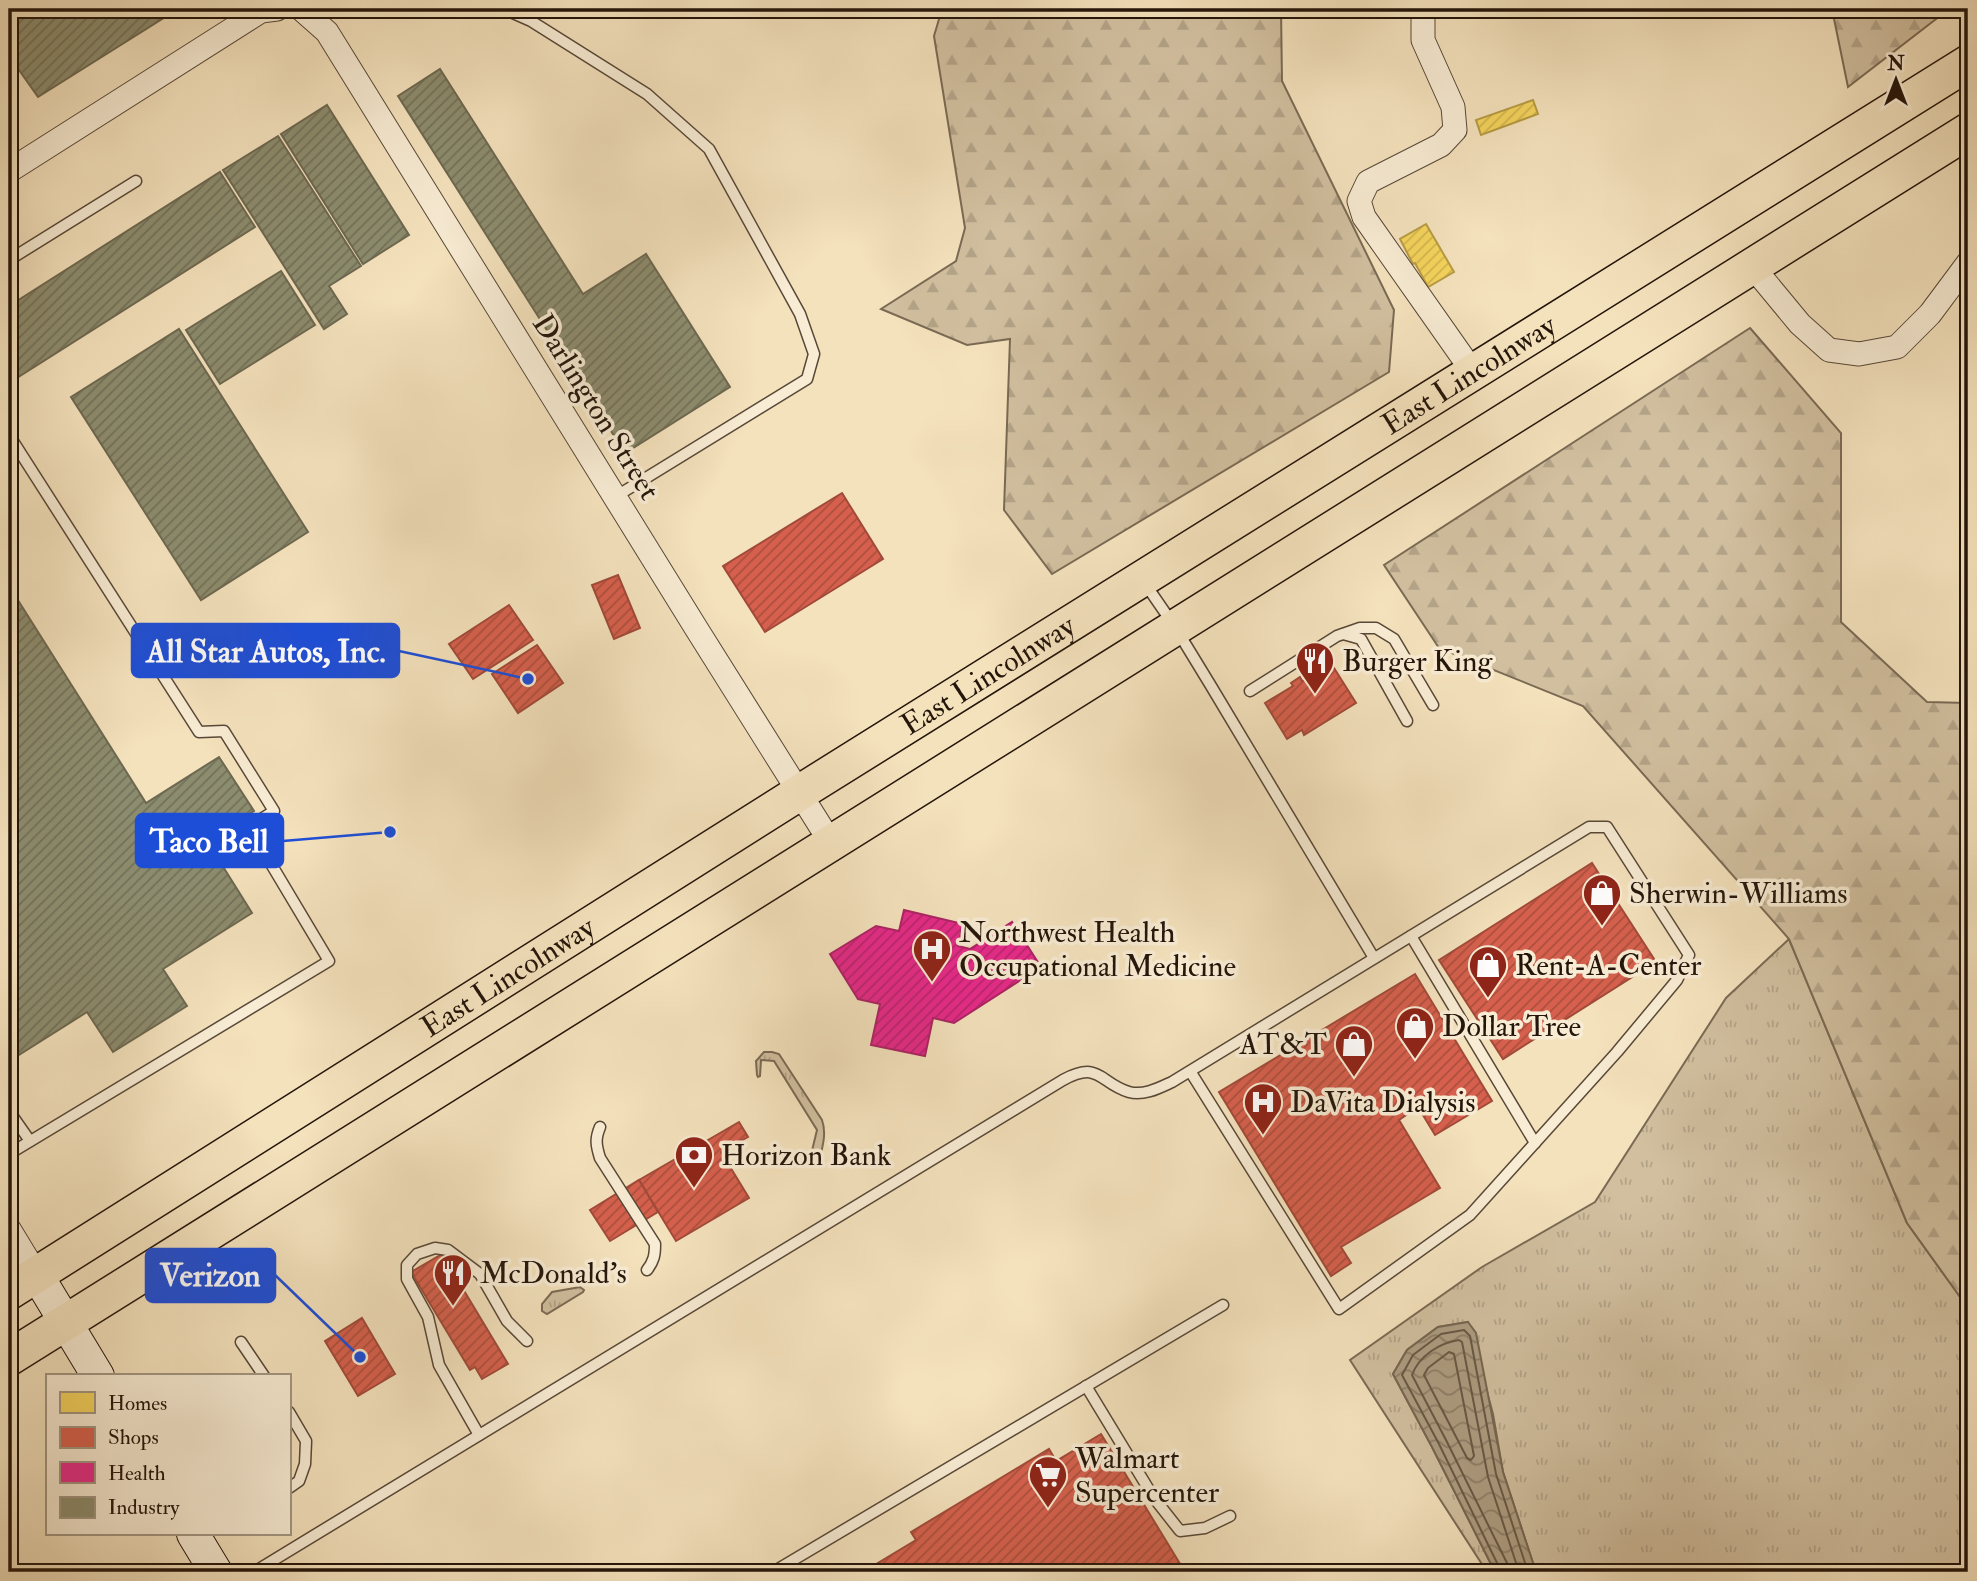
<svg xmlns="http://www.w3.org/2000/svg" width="1977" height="1581" font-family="'IM FELL Double Pica',serif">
<defs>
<pattern id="grass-tufts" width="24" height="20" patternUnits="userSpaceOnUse" patternTransform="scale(1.75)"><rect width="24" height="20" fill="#d1bf9f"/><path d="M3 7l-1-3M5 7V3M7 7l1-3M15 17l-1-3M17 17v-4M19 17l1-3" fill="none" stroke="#b3a388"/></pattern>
<pattern id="forest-firs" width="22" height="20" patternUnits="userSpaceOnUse" patternTransform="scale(1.75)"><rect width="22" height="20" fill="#d1bf9f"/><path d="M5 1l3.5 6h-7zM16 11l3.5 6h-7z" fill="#b3a388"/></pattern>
<pattern id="water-waves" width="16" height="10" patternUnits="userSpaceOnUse" patternTransform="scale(1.75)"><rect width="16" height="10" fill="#ad9c80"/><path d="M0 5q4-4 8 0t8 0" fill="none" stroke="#8d7e67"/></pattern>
<pattern id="homes-hatch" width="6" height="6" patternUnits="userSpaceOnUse" patternTransform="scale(1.75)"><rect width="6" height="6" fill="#f6d55c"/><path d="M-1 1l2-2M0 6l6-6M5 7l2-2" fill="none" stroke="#d3b64f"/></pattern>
<pattern id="shops-hatch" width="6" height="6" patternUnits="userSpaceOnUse" patternTransform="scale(1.75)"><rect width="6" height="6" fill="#d6604d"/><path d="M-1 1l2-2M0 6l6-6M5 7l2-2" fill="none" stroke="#ad4e3e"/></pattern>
<pattern id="health-hatch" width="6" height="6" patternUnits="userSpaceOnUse" patternTransform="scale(1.75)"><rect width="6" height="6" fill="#e7298a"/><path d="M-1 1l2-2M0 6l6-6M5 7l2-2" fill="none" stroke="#bb226f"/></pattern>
<pattern id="industry-hatch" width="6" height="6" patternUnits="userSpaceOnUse" patternTransform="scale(1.75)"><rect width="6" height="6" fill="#8c8c6e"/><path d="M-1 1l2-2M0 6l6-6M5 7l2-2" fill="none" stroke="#727159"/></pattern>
</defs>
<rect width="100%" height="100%" fill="#f4e2bd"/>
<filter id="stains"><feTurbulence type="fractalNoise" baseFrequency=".00286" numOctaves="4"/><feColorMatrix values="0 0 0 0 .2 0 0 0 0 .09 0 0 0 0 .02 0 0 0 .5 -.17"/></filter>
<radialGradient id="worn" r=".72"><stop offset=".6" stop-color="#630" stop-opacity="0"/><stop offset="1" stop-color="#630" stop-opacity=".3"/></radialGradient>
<!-- grass -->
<g fill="url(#grass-tufts)" stroke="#7a6a54" stroke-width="2">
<path d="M 1789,939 L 1907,1223 L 1968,1308 L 1968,1572 L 1536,1572 L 1503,1472 L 1493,1414 L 1468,1322 L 1438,1327 L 1407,1350 L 1393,1374 L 1432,1447 L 1495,1572 L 1487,1572 L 1350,1360 L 1482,1267 L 1595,1202 L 1726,998 Z"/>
<path d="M 764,1052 L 772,1052 L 779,1054 L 822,1120 C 827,1134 822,1148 819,1162 L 816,1164 L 812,1163 L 810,1159 L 817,1130 L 774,1061 L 761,1060 L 760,1076 L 758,1077 L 757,1075 L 756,1061 Z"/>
<path d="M 580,1287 L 584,1290 L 583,1292 L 547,1314 L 542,1311 L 542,1304 L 552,1292 Z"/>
</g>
<!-- forest -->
<g fill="url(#forest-firs)" stroke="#7a6a54" stroke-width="2">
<path d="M 942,9 L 1281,9 L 1282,81 L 1394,310 L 1389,372 L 1052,574 L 1004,510 L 1010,339 L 967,345 L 881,309 L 956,261 L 965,228 L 934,36 Z"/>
<path d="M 1832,9 L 1949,9 L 1848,87 Z"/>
<path d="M 1750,328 L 1841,433 L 1841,622 L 1927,702 L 1968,703 L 1968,1308 L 1907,1223 L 1789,939 L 1583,706 L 1439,648 L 1384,565 Z"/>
</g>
<!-- water -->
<path fill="url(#water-waves)" stroke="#766651" stroke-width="2" d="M 1468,1322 L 1476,1333 L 1503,1472 L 1536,1572 L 1495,1572 L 1432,1447 L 1393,1374 L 1407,1350 L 1438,1327 Z"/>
<!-- homes -->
<g fill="url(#homes-hatch)" stroke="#b79b43" stroke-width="2">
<path d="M 1533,100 L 1538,114 L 1481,135 L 1476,120 Z"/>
<path d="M 1426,224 L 1454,272 L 1428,287 L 1415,263 L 1413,264 L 1400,239 Z"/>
</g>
<!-- shops -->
<g fill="url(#shops-hatch)" stroke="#a14a39" stroke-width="2">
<path d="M 842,493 L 883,559 L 765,632 L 723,566 Z"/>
<path d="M 618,575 L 640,628 L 614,639 L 592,585 Z"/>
<path d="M 509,605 L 533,640 L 473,679 L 449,644 Z"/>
<path d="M 537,645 L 563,683 L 518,713 L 492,674 Z"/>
<path d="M 1329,660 L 1356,703 L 1304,735 L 1302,730 L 1287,739 L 1265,703 L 1293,686 L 1291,683 L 1300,677 L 1302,681 L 1319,671 L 1316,667 Z"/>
<path d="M 1592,863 L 1656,962 L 1503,1059 L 1439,960 Z"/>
<path d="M 1415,974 L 1492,1101 L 1435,1135 L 1418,1107 L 1399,1120 L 1440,1188 L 1341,1247 L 1351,1263 L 1331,1276 L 1219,1092 Z"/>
<path d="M 739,1122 L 748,1137 L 721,1152 L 749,1198 L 676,1241 L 639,1180 Z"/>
<path d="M 639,1180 L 658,1212 L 610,1241 L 590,1210 Z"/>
<path d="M 442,1254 L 508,1364 L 482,1379 L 475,1367 L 470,1370 L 411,1272 Z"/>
<path d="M 362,1318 L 395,1374 L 358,1396 L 325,1341 Z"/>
<path d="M 1101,1434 L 1185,1572 L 863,1572 L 916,1540 L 911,1532 L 1049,1449 L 1056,1461 Z"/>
</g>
<!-- health -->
<path fill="url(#health-hatch)" stroke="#ac2364" stroke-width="2" d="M 904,910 L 963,924 L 958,946 L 970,949 L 1012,922 L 1041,967 L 954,1023 L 933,1018 L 925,1056 L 871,1045 L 880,1004 L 858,999 L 830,954 L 876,926 L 899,931 Z"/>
<!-- industry -->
<g fill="url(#industry-hatch)" stroke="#6d6850" stroke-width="2">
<path d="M 9,9 L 178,9 L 38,97 L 14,63 L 9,66 Z"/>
<path d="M 440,69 L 583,294 L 646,254 L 730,387 L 625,453 L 398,96 Z"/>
<path d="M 327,105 L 409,235 L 363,264 L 281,134 Z"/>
<path d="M 278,136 L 361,266 L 329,286 L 347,314 L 324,329 L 223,170 Z"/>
<path d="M 220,172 L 255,227 L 9,383 L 9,306 Z"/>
<path d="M 281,271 L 315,325 L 220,384 L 186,330 Z"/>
<path d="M 179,329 L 308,532 L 201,600 L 71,397 Z"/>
<path d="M 9,586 L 146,803 L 219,757 L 254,811 L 207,841 L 252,913 L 163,969 L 187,1006 L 113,1052 L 87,1012 L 19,1055 L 9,1040 Z"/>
</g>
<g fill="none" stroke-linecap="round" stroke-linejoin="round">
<!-- shore -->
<g stroke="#685845" stroke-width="2">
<path d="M 1449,1352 L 1454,1354 L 1474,1456 L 1471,1460 L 1467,1458 L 1424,1375 L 1428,1368 Z"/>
<path d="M 1500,1572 L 1499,1567 L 1439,1444 L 1402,1375 L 1413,1355 L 1441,1334 L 1464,1330 L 1470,1336 L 1496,1474 L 1528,1572"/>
<path d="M 1509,1572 L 1507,1563 L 1446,1440 L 1412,1375 C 1419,1356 1439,1343 1459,1340 L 1462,1342 L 1488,1477 L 1519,1572"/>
</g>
<!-- lane casing -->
<g stroke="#584837" stroke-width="13">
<g id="lane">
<path d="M 504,9 L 531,21 L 647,94 L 709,149 L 800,314 L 814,354 L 807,379 L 615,497"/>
<path d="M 9,260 L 136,181"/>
<path d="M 9,435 L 199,732 L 224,731 L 274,811 L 249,827 L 329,961 L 9,1154"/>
<path d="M 1144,582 L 1175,627 L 1211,686 L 1374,958"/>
<path d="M 1343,634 L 1361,639 L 1407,721"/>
<path d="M 1250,691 L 1337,636 L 1360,628 L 1376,628 L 1394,639 L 1433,705"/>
<path d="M 1411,936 L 1535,1143"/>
<path d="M 9,1111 L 30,1141"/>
<path d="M 600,1127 C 595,1139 596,1145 600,1158 L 655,1244 C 655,1255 654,1261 647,1270"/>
<path d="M 241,1342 L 264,1376"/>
<path d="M 1086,1386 L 1154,1498 L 1180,1531 L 1205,1528 L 1230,1516"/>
<path d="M 289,1412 L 306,1441 L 305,1464 L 299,1481 L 289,1488"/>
<path d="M 479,1435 L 439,1365 L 428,1317 L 407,1279 L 407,1265 L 417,1254 L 435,1248 L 448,1250 L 480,1274 L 507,1321 L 527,1341"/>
<path d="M 254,1572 L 1063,1080 C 1100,1060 1099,1083 1129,1092 C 1144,1096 1159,1088 1172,1082 L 1589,827 L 1607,827 L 1689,955 L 1677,980 L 1617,1052 L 1470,1215 L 1339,1309 L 1190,1071"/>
<path d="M 773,1572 L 1223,1305"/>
</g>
</g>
<!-- street casing -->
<g stroke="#584837" stroke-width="25">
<g id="street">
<path d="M 301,9 L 327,32 L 696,628 L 831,843"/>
<path d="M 1423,9 L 1423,40 L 1453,107 L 1455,130 L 1441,145 L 1368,182 L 1359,201 L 1364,217 L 1473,372"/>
<path d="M 9,171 L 261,11 L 277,9"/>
<path d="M 1752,266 L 1800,324 L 1829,350 L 1859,354 L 1897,347 L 1930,314 L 1968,263"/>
<path d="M 9,1229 L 37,1275"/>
</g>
</g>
<!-- secondary casing -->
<g stroke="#24150a" stroke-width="34">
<g id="secondary">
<path d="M 37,1275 L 98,1376"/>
<path d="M 193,1534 L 216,1572"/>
</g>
</g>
<!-- primary casing -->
<g stroke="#24150a" stroke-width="38">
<g id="primary">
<path id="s1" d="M 9,1292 L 799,793 L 1968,63"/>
<path d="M 9,1358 L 1968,131"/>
</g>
</g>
<!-- lane -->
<use href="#lane" stroke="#f8ecd4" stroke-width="10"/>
<!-- street -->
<use href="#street" stroke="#f8ecd4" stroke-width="23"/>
<!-- secondary -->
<use href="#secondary" stroke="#f8ecd4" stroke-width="32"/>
<!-- primary -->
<use href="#primary" stroke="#f4e2bd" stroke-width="35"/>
</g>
<!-- icons -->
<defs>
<g id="restaurant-pin" transform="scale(2.0125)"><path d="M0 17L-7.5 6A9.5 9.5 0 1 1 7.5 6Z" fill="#8f2418" stroke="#f8ecd4"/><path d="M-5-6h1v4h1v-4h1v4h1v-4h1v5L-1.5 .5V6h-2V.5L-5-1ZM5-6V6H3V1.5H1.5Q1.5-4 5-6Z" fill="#fff"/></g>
<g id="shop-pin" transform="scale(2.0125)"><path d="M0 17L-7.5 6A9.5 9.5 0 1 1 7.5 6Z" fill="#8f2418" stroke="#f8ecd4"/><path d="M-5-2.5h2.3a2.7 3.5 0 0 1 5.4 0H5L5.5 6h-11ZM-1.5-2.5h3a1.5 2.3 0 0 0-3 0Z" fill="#fff"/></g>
<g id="hospital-pin" transform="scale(2.0125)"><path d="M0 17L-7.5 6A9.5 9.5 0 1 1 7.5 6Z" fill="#8f2418" stroke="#f8ecd4"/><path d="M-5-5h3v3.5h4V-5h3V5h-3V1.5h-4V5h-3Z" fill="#fff"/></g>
<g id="bank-pin" transform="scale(2.0125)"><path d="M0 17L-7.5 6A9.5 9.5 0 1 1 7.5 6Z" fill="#8f2418" stroke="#f8ecd4"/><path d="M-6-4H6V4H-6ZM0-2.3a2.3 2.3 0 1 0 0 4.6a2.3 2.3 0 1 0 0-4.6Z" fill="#fff"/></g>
<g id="supermarket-pin" transform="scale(2.0125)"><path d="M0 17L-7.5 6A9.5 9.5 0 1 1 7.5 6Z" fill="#8f2418" stroke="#f8ecd4"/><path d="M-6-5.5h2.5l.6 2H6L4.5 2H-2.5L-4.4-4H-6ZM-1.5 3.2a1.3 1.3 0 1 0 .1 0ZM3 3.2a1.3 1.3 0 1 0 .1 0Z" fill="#fff"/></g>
</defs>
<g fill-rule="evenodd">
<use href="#restaurant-pin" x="1315" y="661"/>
<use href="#shop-pin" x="1602" y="893"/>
<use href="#hospital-pin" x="932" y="949"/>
<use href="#shop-pin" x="1488" y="965"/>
<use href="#shop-pin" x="1415" y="1026"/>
<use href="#shop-pin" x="1354" y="1044"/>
<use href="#hospital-pin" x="1263" y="1102"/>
<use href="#bank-pin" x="694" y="1155"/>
<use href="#restaurant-pin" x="453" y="1273"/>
<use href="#supermarket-pin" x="1048" y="1475"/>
</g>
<g text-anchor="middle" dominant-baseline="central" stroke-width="7" stroke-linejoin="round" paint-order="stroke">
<!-- street labels -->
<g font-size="30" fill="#24150a" stroke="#f8ecd4">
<text stroke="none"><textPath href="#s1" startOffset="1724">East Lincolnway</textPath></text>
<text transform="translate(596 407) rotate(58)">Darlington Street</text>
<text stroke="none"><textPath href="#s1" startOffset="1157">East Lincolnway</textPath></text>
<text stroke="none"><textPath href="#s1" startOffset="590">East Lincolnway</textPath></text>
</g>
<!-- poi labels -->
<g font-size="30" fill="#24150a" stroke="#f8ecd4" text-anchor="start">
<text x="1342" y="661">Burger King</text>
<text x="1629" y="893">Sherwin-Williams</text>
<text x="959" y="932">Northwest Health<tspan x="959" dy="34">Occupational Medicine</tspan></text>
<text x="1515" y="965">Rent-A-Center</text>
<text x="1442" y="1026">Dollar Tree</text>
<text x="1327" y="1044" text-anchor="end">AT&amp;T</text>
<text x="1290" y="1102">DaVita Dialysis</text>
<text x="721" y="1155">Horizon Bank</text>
<text x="480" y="1273">McDonald's</text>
<text x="1075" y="1458">Walmart<tspan x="1075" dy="34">Supercenter</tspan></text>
</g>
</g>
<!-- callouts -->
<path fill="none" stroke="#1d4ed8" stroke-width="2.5" d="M528 679L399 651M390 832L283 841M360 1357L275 1275"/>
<g fill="#1d4ed8" stroke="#f8ecd4" stroke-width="2.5">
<circle cx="528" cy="679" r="7"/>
<circle cx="390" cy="832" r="7"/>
<circle cx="360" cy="1357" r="7"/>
</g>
<g fill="#1d4ed8" stroke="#1d4ed8" stroke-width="2.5">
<rect x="132" y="624" width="267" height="53" rx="7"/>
<rect x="136" y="814" width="147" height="53" rx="7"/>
<rect x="146" y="1249" width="129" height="53" rx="7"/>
</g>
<g font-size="32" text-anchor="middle" font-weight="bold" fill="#fff">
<text x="266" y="662">All Star Autos, Inc.</text>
<text x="209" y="852">Taco Bell</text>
<text x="210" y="1286">Verizon</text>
</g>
<!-- margin -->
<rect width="1977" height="1581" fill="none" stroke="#f4e2bd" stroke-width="35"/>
<rect x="10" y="10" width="1956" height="1560" fill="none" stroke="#24150a" stroke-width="3.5"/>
<rect x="18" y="18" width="1942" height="1546" fill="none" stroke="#24150a" stroke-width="2"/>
<!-- legend -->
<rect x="46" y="1374" width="245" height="161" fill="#f8ecd4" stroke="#a39683" stroke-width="2"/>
<rect x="60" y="1392" width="35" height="21" fill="#f6d55c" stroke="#a39683" stroke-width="2"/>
<text x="108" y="1410" font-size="21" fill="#24150a">Homes</text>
<rect x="60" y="1427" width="35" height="21" fill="#d6604d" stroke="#a39683" stroke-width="2"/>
<text x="108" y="1444" font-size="21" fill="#24150a">Shops</text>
<rect x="60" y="1462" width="35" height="21" fill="#e7298a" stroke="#a39683" stroke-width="2"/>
<text x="108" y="1480" font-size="21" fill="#24150a">Health</text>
<rect x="60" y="1497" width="35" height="21" fill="#8c8c6e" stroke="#a39683" stroke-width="2"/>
<text x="108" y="1514" font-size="21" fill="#24150a">Industry</text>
<!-- north arrow -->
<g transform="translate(1896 80)" stroke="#f8ecd4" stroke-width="5" paint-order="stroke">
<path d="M0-5L12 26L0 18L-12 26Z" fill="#24150a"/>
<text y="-10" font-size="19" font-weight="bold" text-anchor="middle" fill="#24150a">N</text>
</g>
<rect width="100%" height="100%" filter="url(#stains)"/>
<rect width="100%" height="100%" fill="url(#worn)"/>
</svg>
